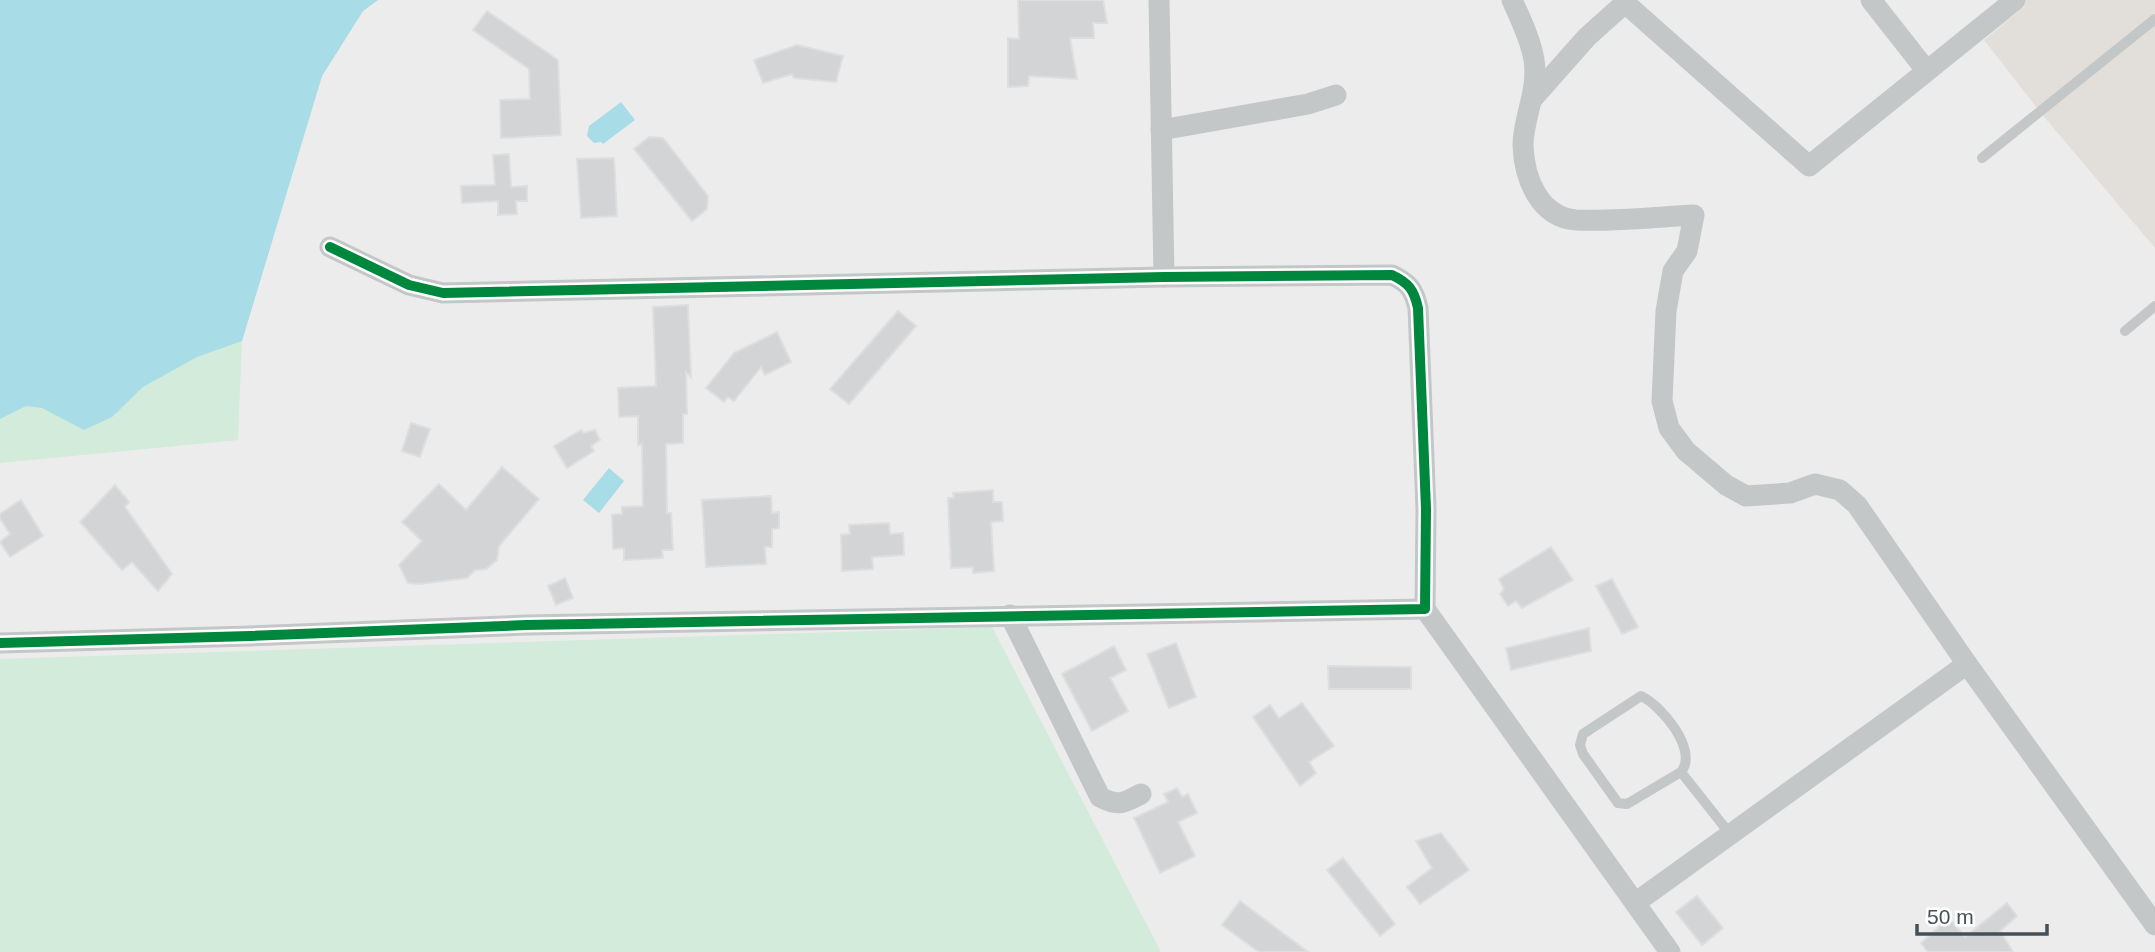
<svg xmlns="http://www.w3.org/2000/svg" width="2155" height="952" font-family="Helvetica,sans-serif">
<rect width="100%" height="100%" fill="#edecec"/>
<!-- commercial -->
<path fill="#e2dfda" d="M 2021,0 L 2155,0 L 2155,248 L 2045,118 L 1984,40 L 2025,6 Z"/>
<!-- green -->
<g fill="#d2ebda">
<path d="M 378,0 L 363,11 L 322,76 L 242,341 L 238,440 L 0,463 L 0,236 L 312,22 Z"/>
<path d="M 992,627 L 1161,952 L 0,952 L 0,659 Z"/>
</g>
<!-- water -->
<g fill="#a8dde7">
<path d="M 0,0 L 378,0 L 363,11 L 322,76 L 242,341 L 197,357 L 143,387 L 112,417 L 84,430 L 42,408 L 26,406 L 0,419 Z"/>
<path d="M 621,102 L 635,120 L 603,144 L 601,142 L 594,143 L 587,136 L 589,126 Z"/>
<path d="M 609,468 L 624,481 L 599,513 L 583,500 Z"/>
</g>
<!-- building -->
<g fill="#d3d4d5" stroke="#dededf" stroke-width="2">
<path d="M 1018,0 L 1103,0 L 1107,23 L 1093,23 L 1094,38 L 1070,38 L 1077,79 L 1029,76 L 1028,86 L 1008,87 L 1008,38 L 1019,39 Z"/>
<path d="M 487,11 L 558,60 L 561,135 L 501,138 L 500,100 L 530,99 L 529,69 L 473,30 Z"/>
<path d="M 797,45 L 843,56 L 836,82 L 794,78 L 792,74 L 763,83 L 754,60 Z"/>
<path d="M 649,137 L 663,138 L 708,196 L 707,209 L 692,221 L 634,149 Z"/>
<path d="M 509,154 L 511,187 L 527,186 L 527,201 L 516,201 L 517,214 L 498,215 L 498,201 L 462,203 L 461,186 L 495,185 L 493,155 Z"/>
<path d="M 614,158 L 617,216 L 581,218 L 577,159 Z"/>
<path d="M 688,305 L 691,377 L 686,372 L 687,414 L 683,414 L 683,443 L 666,444 L 667,513 L 671,513 L 673,550 L 662,550 L 663,558 L 624,560 L 624,548 L 613,549 L 612,515 L 622,514 L 622,507 L 643,506 L 642,444 L 638,445 L 638,416 L 619,417 L 618,388 L 656,386 L 653,307 Z"/>
<path d="M 898,311 L 916,326 L 849,404 L 830,389 Z"/>
<path d="M 777,332 L 791,362 L 765,375 L 761,367 L 734,401 L 728,397 L 724,402 L 706,388 L 734,353 Z"/>
<path d="M 411,423 L 430,429 L 420,457 L 402,451 Z"/>
<path d="M 581,430 L 583,433 L 595,430 L 600,440 L 591,446 L 594,451 L 567,468 L 554,446 Z"/>
<path d="M 502,467 L 539,499 L 499,546 L 497,560 L 486,569 L 475,570 L 467,578 L 419,584 L 408,583 L 399,565 L 422,541 L 402,522 L 439,484 L 466,510 Z"/>
<path d="M 115,485 L 129,502 L 125,507 L 172,574 L 158,591 L 132,562 L 122,570 L 80,522 Z"/>
<path d="M 993,490 L 993,502 L 1002,502 L 1003,521 L 991,522 L 994,571 L 973,573 L 973,567 L 951,568 L 948,498 L 954,498 L 953,493 Z"/>
<path d="M 771,496 L 772,513 L 779,512 L 779,528 L 772,529 L 772,547 L 765,547 L 766,564 L 706,567 L 702,500 Z"/>
<path d="M 21,500 L 43,536 L 10,557 L 0,542 L 10,534 L 0,518 L 0,514 Z"/>
<path d="M 889,523 L 890,534 L 903,533 L 904,555 L 872,557 L 873,569 L 842,571 L 841,535 L 850,534 L 849,525 Z"/>
<path d="M 1551,547 L 1573,580 L 1522,608 L 1516,601 L 1508,606 L 1500,594 L 1504,589 L 1499,579 Z"/>
<path d="M 565,578 L 573,598 L 556,605 L 548,586 Z"/>
<path d="M 1612,579 L 1638,627 L 1622,634 L 1596,586 Z"/>
<path d="M 1589,628 L 1591,651 L 1511,670 L 1506,648 Z"/>
<path d="M 1176,643 L 1196,697 L 1169,708 L 1147,654 Z"/>
<path d="M 1114,646 L 1126,670 L 1110,678 L 1128,711 L 1092,731 L 1062,674 Z"/>
<path d="M 1328,666 L 1411,667 L 1411,689 L 1329,689 Z"/>
<path d="M 1302,703 L 1334,746 L 1309,762 L 1316,773 L 1300,786 L 1253,717 L 1270,705 L 1279,718 Z"/>
<path d="M 1177,788 L 1182,797 L 1188,794 L 1197,813 L 1178,822 L 1195,856 L 1160,873 L 1134,818 L 1168,802 L 1164,794 Z"/>
<path d="M 1441,833 L 1469,870 L 1420,904 L 1407,887 L 1432,868 L 1416,841 Z"/>
<path d="M 1343,858 L 1395,924 L 1380,936 L 1327,870 Z"/>
<path d="M 1697,896 L 1723,928 L 1702,945 L 1676,912 Z"/>
<path d="M 1240,901 L 1308,952 L 1259,952 L 1222,925 Z"/>
<path d="M 2007,903 L 2017,916 L 2000,931 L 2013,952 L 1928,952 L 1921,943 L 1949,918 L 1965,937 Z"/>
</g>
<g fill="none" stroke-linecap="round" stroke-linejoin="round">
<!-- lane -->
<g stroke="#c3c7c8" stroke-width="10">
<path d="M 1982,158 L 2155,19"/>
<path d="M 2125,331 L 2155,306"/>
<path d="M 1681,772 L 1627,804 L 1618,803 L 1583,754 L 1580,745 L 1583,734 L 1641,696 C 1661,705 1699,750 1681,772 L 1730,834"/>
</g>
<!-- street -->
<g stroke="#c3c7c8" stroke-width="21">
<path d="M 1159,0 L 1164,277"/>
<path d="M 1512,0 C 1520,18 1531,40 1534,60 C 1539,90 1523,118 1523,145 C 1524,178 1539,217 1576,220 C 1612,222 1658,217 1694,215 L 1687,251 L 1673,271 L 1666,311 L 1662,401 L 1669,428 L 1686,451 L 1726,485 L 1746,496 L 1790,493 L 1815,484 L 1840,490 L 1857,505 L 1967,664 L 2155,925"/>
<path d="M 1871,0 L 1926,70"/>
<path d="M 1533,98 L 1587,37 L 1625,3 L 1809,166 L 2015,0"/>
<path d="M 1161,130 L 1308,104 L 1336,95"/>
<path d="M 1425,609 L 1670,952"/>
<path d="M 1010,615 L 1100,797 C 1119,807 1123,803 1141,794"/>
<path d="M 0,643 L 250,636 L 526,625 L 1425,609 L 1426,509 L 1418,308 C 1414,290 1409,283 1392,275 L 1164,277 L 443,293 L 409,285 L 330,247"/>
<path d="M 1635,903 L 1967,664"/>
</g>
<!-- cycleway casing -->
<g stroke="#fff" stroke-width="15">
<path id="cycleway" d="M 0,643 L 250,636 L 526,625 L 1425,609 L 1426,509 L 1418,308 C 1414,290 1409,283 1392,275 L 1164,277 L 443,293 L 409,285 L 330,247"/>
</g>
<!-- cycleway -->
<use href="#cycleway" stroke="#00873e" stroke-width="10"/>
</g>
<!-- scale -->
<path d="M1917 924v10h130v-10" fill="none" stroke="#455057" stroke-width="3.5"/>
<text x="1927" y="924" font-size="21" fill="#455057" stroke="#ffffff" stroke-width="5" paint-order="stroke">50 m</text>
</svg>
